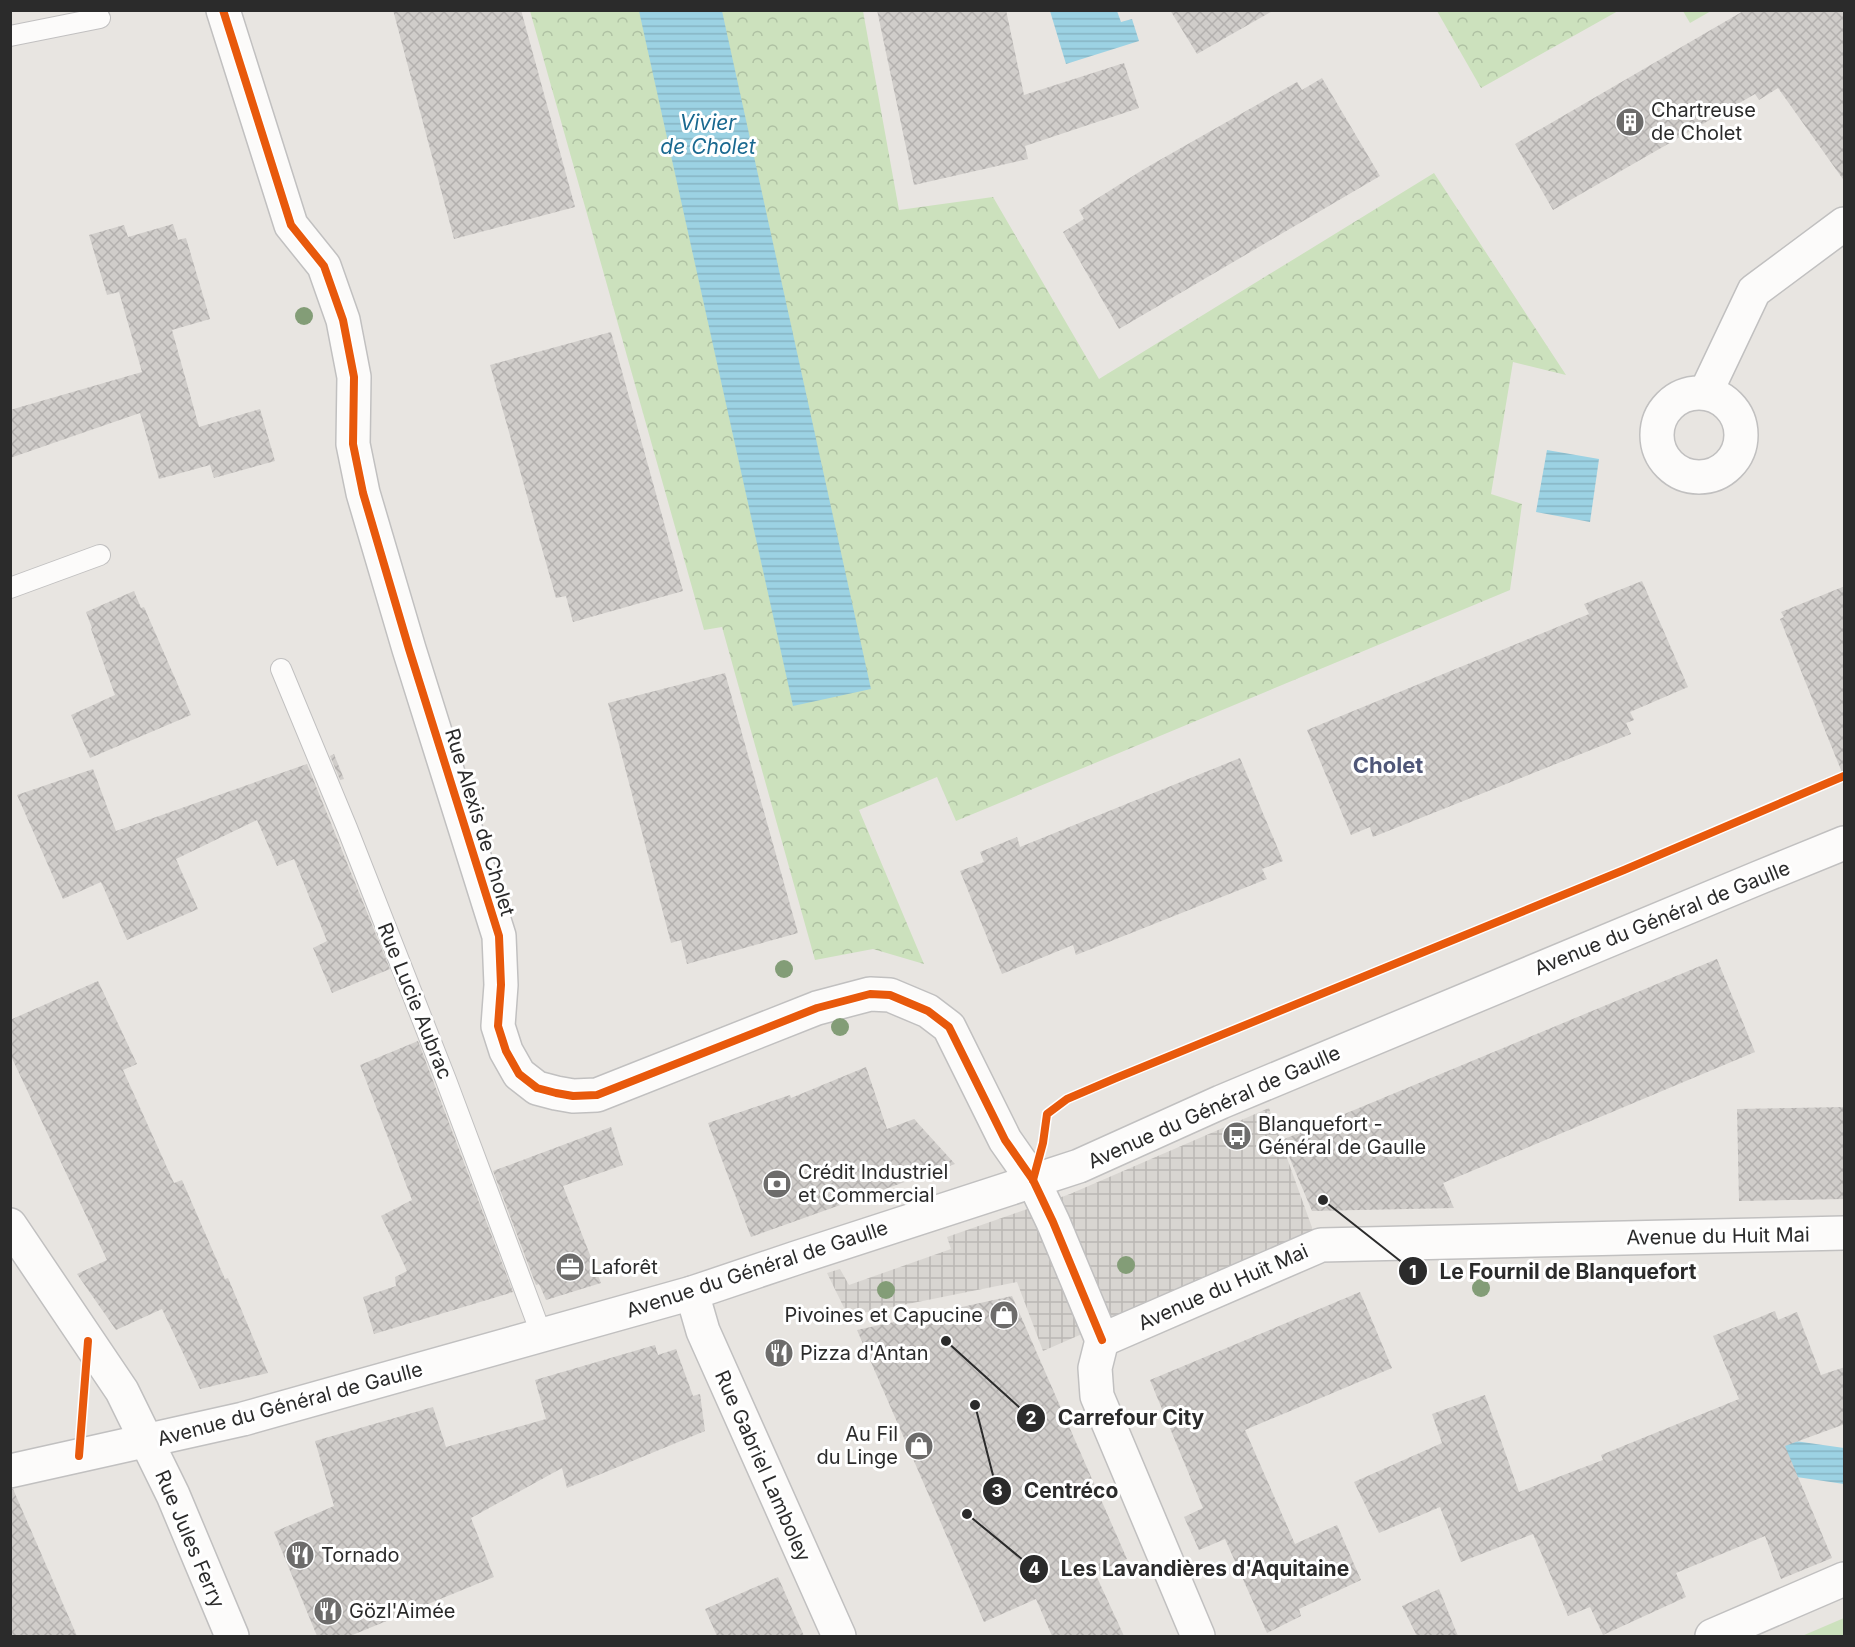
<svg xmlns="http://www.w3.org/2000/svg" width="1855" height="1647" font-family="Inter,sans-serif">
<defs>
<pattern id="park-crowns" width="20" height="18" patternUnits="userSpaceOnUse" patternTransform="scale(1.5)"><rect width="20" height="18" fill="#cce1bd"/><path d="M2 6a3 3 0 1 1 6 0M12 15a3 3 0 1 1 6 0" fill="none" stroke="#afc1a3"/></pattern>
<pattern id="plaza-grid" width="8" height="8" patternUnits="userSpaceOnUse" patternTransform="scale(1.5)"><rect width="8" height="8" fill="#d8d5d1"/><path d="M0 4h8M4 0v8" fill="none" stroke="#bab7b4"/></pattern>
<pattern id="water-rules" width="6" height="5" patternUnits="userSpaceOnUse" patternTransform="scale(1.5)"><rect width="6" height="5" fill="#9cd2e3"/><path d="M0 2.5h6" fill="none" stroke="#87b4c3"/></pattern>
<pattern id="building-cross-hatch" width="8" height="8" patternUnits="userSpaceOnUse" patternTransform="scale(1.5)"><rect width="8" height="8" fill="#d0cdca"/><path d="M0 0l8 8M0 8l8-8" fill="none" stroke="#b3b0ae"/></pattern>
</defs>
<rect width="100%" height="100%" fill="#e8e5e1"/>
<!-- grass -->
<path fill="#cce1bd" d="M 1844,1618 L 1844,1636 L 1802,1636 Z"/>
<!-- park -->
<g fill="url(#park-crowns)">
<path d="M 530,11 L 863,11 L 899,210 L 993,197 L 1099,379 L 1434,173 L 1566,375 L 1513,362 L 1491,494 L 1522,504 L 1510,590 L 956,821 L 937,777 L 859,810 L 924,964 L 873,949 L 815,960 L 722,627 L 704,630 Z"/>
<path d="M 1437,11 L 1618,11 L 1481,88 Z"/>
<path d="M 1683,11 L 1711,11 L 1690,23 Z"/>
</g>
<!-- plaza -->
<path fill="url(#plaza-grid)" d="M 1269,1108 L 1314,1233 L 1043,1351 L 1017,1282 L 848,1316 L 827,1273 L 840,1269 L 849,1285 L 951,1249 L 947,1237 L 1070,1194 Z"/>
<!-- water -->
<g fill="url(#water-rules)">
<path d="M 639,11 L 722,11 L 871,689 L 793,706 Z"/>
<path d="M 1050,11 L 1117,11 L 1121,22 L 1132,19 L 1139,41 L 1066,64 Z"/>
<path d="M 1547,450 L 1599,459 L 1590,522 L 1536,512 Z"/>
<path d="M 1781,1439 L 1844,1448 L 1844,1484 L 1777,1474 Z"/>
</g>
<!-- building -->
<g fill="url(#building-cross-hatch)">
<path d="M 393,10 L 521,10 L 575,207 L 454,239 Z"/>
<path d="M 877,10 L 1006,10 L 1024,95 L 1124,63 L 1139,108 L 1025,146 L 1028,159 L 914,185 Z"/>
<path d="M 1170,10 L 1274,10 L 1197,54 Z"/>
<path d="M 1745,10 L 1845,10 L 1845,182 L 1778,88 L 1759,100 L 1755,94 L 1553,210 L 1515,144 Z"/>
<path d="M 1322,78 L 1380,176 L 1119,329 L 1063,232 L 1084,219 L 1079,210 L 1144,169 L 1297,82 L 1302,90 Z"/>
<path d="M 173,224 L 178,240 L 186,238 L 210,319 L 172,330 L 199,427 L 260,409 L 275,461 L 214,478 L 210,465 L 159,479 L 140,413 L 10,458 L 10,410 L 142,372 L 119,292 L 107,295 L 89,235 L 124,225 L 128,237 Z"/>
<path d="M 611,332 L 683,591 L 573,622 L 566,596 L 556,598 L 490,365 Z"/>
<path d="M 1642,581 L 1688,687 L 1630,712 L 1634,720 L 1626,723 L 1631,734 L 1373,837 L 1370,827 L 1351,835 L 1307,730 L 1589,614 L 1584,604 Z"/>
<path d="M 1845,586 L 1845,774 L 1843,775 L 1780,619 L 1784,617 L 1781,612 Z"/>
<path d="M 134,591 L 141,608 L 144,607 L 191,715 L 90,758 L 71,715 L 115,695 L 91,629 L 92,628 L 86,612 Z"/>
<path d="M 725,673 L 798,933 L 687,964 L 681,940 L 671,943 L 608,703 Z"/>
<path d="M 334,754 L 344,779 L 340,780 L 330,756 Z"/>
<path d="M 1240,758 L 1283,861 L 1262,869 L 1267,879 L 1076,955 L 1073,945 L 1002,974 L 960,871 L 984,862 L 980,852 L 1017,837 L 1020,847 Z"/>
<path d="M 307,764 L 390,969 L 332,993 L 313,948 L 327,941 L 294,859 L 277,866 L 257,820 L 176,859 L 198,909 L 127,940 L 101,882 L 63,899 L 17,795 L 93,769 L 116,831 Z"/>
<path d="M 1717,959 L 1755,1052 L 1443,1183 L 1454,1208 L 1312,1211 L 1282,1140 Z"/>
<path d="M 98,981 L 137,1064 L 123,1070 L 174,1183 L 182,1180 L 225,1279 L 228,1278 L 268,1373 L 200,1389 L 162,1309 L 116,1330 L 77,1274 L 107,1260 L 10,1054 L 10,1020 Z"/>
<path d="M 418,1041 L 513,1292 L 374,1334 L 363,1297 L 396,1286 L 395,1277 L 407,1271 L 381,1216 L 412,1200 L 360,1065 Z"/>
<path d="M 866,1067 L 887,1129 L 914,1119 L 955,1164 L 751,1237 L 708,1123 L 790,1095 L 791,1098 Z"/>
<path d="M 1845,1107 L 1845,1199 L 1739,1201 L 1737,1109 Z"/>
<path d="M 611,1127 L 623,1165 L 563,1186 L 601,1283 L 546,1300 L 539,1284 L 536,1285 L 493,1171 Z"/>
<path d="M 1360,1292 L 1392,1368 L 1245,1430 L 1295,1544 L 1337,1525 L 1361,1580 L 1299,1609 L 1301,1616 L 1267,1633 L 1225,1539 L 1199,1550 L 1184,1517 L 1203,1508 L 1150,1380 Z"/>
<path d="M 1012,1296 L 1127,1559 L 1095,1573 L 1124,1636 L 1052,1636 L 1036,1599 L 984,1622 L 857,1330 Z"/>
<path d="M 1775,1311 L 1778,1320 L 1797,1312 L 1821,1375 L 1845,1367 L 1845,1424 L 1785,1446 L 1832,1558 L 1781,1579 L 1765,1536 L 1676,1573 L 1686,1597 L 1603,1635 L 1590,1607 L 1568,1616 L 1533,1534 L 1461,1562 L 1440,1507 L 1379,1533 L 1354,1482 L 1442,1443 L 1432,1414 L 1485,1395 L 1519,1492 L 1603,1460 L 1601,1455 L 1739,1399 L 1713,1336 Z"/>
<path d="M 655,1345 L 658,1355 L 676,1349 L 693,1396 L 700,1394 L 705,1431 L 567,1488 L 562,1468 L 471,1518 L 494,1577 L 350,1636 L 317,1636 L 274,1532 L 334,1506 L 315,1441 L 433,1407 L 446,1447 L 546,1419 L 535,1380 Z"/>
<path d="M 10,1489 L 13,1489 L 77,1636 L 10,1636 Z"/>
<path d="M 778,1577 L 804,1636 L 717,1636 L 705,1609 Z"/>
<path d="M 1439,1589 L 1458,1636 L 1417,1636 L 1402,1606 Z"/>
</g>
<g fill="none" stroke-linecap="round" stroke-linejoin="round">
<!-- lane casing -->
<g stroke="#c1c0c0" stroke-width="22">
<g id="lane">
<path d="M 10,36 L 100,18"/>
<path d="M 10,588 L 100,555"/>
<path d="M 281,669 L 347,828 L 446,1080 L 542,1336"/>
</g>
</g>
<!-- street casing -->
<g stroke="#c1c0c0" stroke-width="36">
<g id="street">
<path d="M 223,10 L 291,225 L 324,266 L 343,320 L 354,377 L 353,444 L 363,493 L 409,649 L 499,936 L 501,985 L 498,1026 L 506,1051 L 519,1074 L 537,1088 L 556,1093 L 573,1096 L 597,1095 L 817,1008 L 870,994 L 890,995 L 928,1011 L 949,1027 L 1005,1140 L 1033,1180 L 1053,1222 L 1102,1340"/>
<path d="M 1706,392 L 1754,291 L 1844,224"/>
<circle cx="1699" cy="435" r="42"/>
<path d="M 692,1293 L 703,1331 L 839,1636"/>
<path d="M 1102,1340 L 1321,1245 L 1844,1233"/>
<path d="M 1102,1340 L 1095,1368 L 1097,1396 L 1198,1636"/>
<path d="M 1712,1636 L 1844,1579"/>
</g>
</g>
<!-- secondary casing -->
<g stroke="#c1c0c0" stroke-width="36">
<g id="secondary">
<path d="M 10,1225 L 122,1391 L 173,1495 L 232,1636"/>
<path d="M 10,1471 L 243,1419 L 692,1293 L 796,1258 L 1079,1166 L 1221,1102 L 1758,878 L 1844,843"/>
</g>
</g>
<!-- lane -->
<use href="#lane" stroke="#fcfbfa" stroke-width="20"/>
<!-- street -->
<use href="#street" stroke="#fcfbfa" stroke-width="33"/>
<!-- secondary -->
<use href="#secondary" stroke="#fcfbfa" stroke-width="33"/>
<!-- cycleway casing -->
<g stroke="#fff" stroke-width="11">
<g id="cycleway">
<path d="M 223,10 L 291,225 L 324,266 L 343,320 L 354,377 L 353,444 L 363,493 L 409,649 L 499,936 L 501,985 L 498,1026 L 506,1051 L 519,1074 L 537,1088 L 556,1093 L 573,1096 L 597,1095 L 817,1008 L 870,994 L 890,995 L 928,1011 L 949,1027 L 1005,1140 L 1033,1180 L 1053,1222 L 1102,1340"/>
<path d="M 1033,1180 L 1043,1143 L 1047,1114 L 1067,1099 L 1116,1078 L 1624,870 L 1844,776"/>
<path d="M 79,1456 L 88,1341"/>
</g>
</g>
<!-- cycleway -->
<use href="#cycleway" stroke="#e8590c" stroke-width="8"/>
</g>
<!-- trees -->
<g fill="#839d77">
<circle cx="304" cy="316" r="9"/>
<circle cx="784" cy="969" r="9"/>
<circle cx="840" cy="1027" r="9"/>
<circle cx="1126" cy="1265" r="9"/>
<circle cx="1481" cy="1288" r="9"/>
<circle cx="886" cy="1290" r="9"/>
</g>
<!-- icons -->
<defs>
<g id="building-disc" transform="scale(1.5)"><circle r="9.5" fill="#6d6c6b" stroke="#fff"/><path d="M-4-6H4V6H1V3H-1V6H-4ZM-2.5-4.3h1.7v1.8h-1.7ZM.8-4.3h1.7v1.8H.8ZM-2.5-1h1.7V.8h-1.7ZM.8-1h1.7V.8H.8Z" fill="#fff"/></g>
<g id="bus-disc" transform="scale(1.5)"><circle r="9.5" fill="#6d6c6b" stroke="#fff"/><path d="M-5-6H5V4H4V6H2V4H-2V6H-4V4H-5ZM-3.5-4V0h7V-4ZM-3.5 1.2v1.5H-2V1.2ZM2 1.2v1.5H3.5V1.2Z" fill="#fff"/></g>
<g id="bank-disc" transform="scale(1.5)"><circle r="9.5" fill="#6d6c6b" stroke="#fff"/><path d="M-6-4H6V4H-6ZM0-2.3a2.3 2.3 0 1 0 0 4.6a2.3 2.3 0 1 0 0-4.6Z" fill="#fff"/></g>
<g id="office-disc" transform="scale(1.5)"><circle r="9.5" fill="#6d6c6b" stroke="#fff"/><path d="M-6-3h4V-5.5h4V-3h4V5H-6ZM-1-4.5V-3h2v-1.5ZM-6 0V1H6V0Z" fill="#fff"/></g>
<g id="shop-disc" transform="scale(1.5)"><circle r="9.5" fill="#6d6c6b" stroke="#fff"/><path d="M-5-2.5h2.3a2.7 3.5 0 0 1 5.4 0H5L5.5 6h-11ZM-1.5-2.5h3a1.5 2.3 0 0 0-3 0Z" fill="#fff"/></g>
<g id="restaurant-disc" transform="scale(1.5)"><circle r="9.5" fill="#6d6c6b" stroke="#fff"/><path d="M-5-6h1v4h1v-4h1v4h1v-4h1v5L-1.5 .5V6h-2V.5L-5-1ZM5-6V6H3V1.5H1.5Q1.5-4 5-6Z" fill="#fff"/></g>
</defs>
<g fill-rule="evenodd">
<use href="#building-disc" x="1630" y="122"/>
<use href="#bus-disc" x="1237" y="1136"/>
<use href="#bank-disc" x="777" y="1184"/>
<use href="#office-disc" x="570" y="1267"/>
<use href="#shop-disc" x="1004" y="1315"/>
<use href="#restaurant-disc" x="779" y="1353"/>
<use href="#shop-disc" x="919" y="1446"/>
<use href="#restaurant-disc" x="300" y="1555"/>
<use href="#restaurant-disc" x="328" y="1611"/>
</g>
<g text-anchor="middle" dominant-baseline="central" stroke-width="6" stroke-linejoin="round" paint-order="stroke">
<!-- poi labels -->
<g font-size="20" fill="#2b2b2b" stroke="#fff" text-anchor="start">
<text x="1651" y="110">Chartreuse<tspan x="1651" dy="23">de Cholet</tspan></text>
<text x="1258" y="1124">Blanquefort -<tspan x="1258" dy="23">Général de Gaulle</tspan></text>
<text x="798" y="1172">Crédit Industriel<tspan x="798" dy="23">et Commercial</tspan></text>
<text x="591" y="1267">Laforêt</text>
<text x="983" y="1315" text-anchor="end">Pivoines et Capucine</text>
<text x="800" y="1353">Pizza d'Antan</text>
<text x="898" y="1434" text-anchor="end">Au Fil<tspan x="898" dy="23">du Linge</tspan></text>
<text x="321" y="1555">Tornado</text>
<text x="349" y="1611">Gözl'Aimée</text>
</g>
<!-- street labels -->
<g font-size="20" fill="#2b2b2b" stroke="#fff">
<text transform="translate(480 822) rotate(73)">Rue Alexis de Cholet</text>
<text transform="translate(1662 918) rotate(-22)">Avenue du Général de Gaulle</text>
<text transform="translate(415 1001) rotate(68)">Rue Lucie Aubrac</text>
<text transform="translate(1214 1107) rotate(-24)">Avenue du Général de Gaulle</text>
<text transform="translate(1718 1236) rotate(-1)">Avenue du Huit Mai</text>
<text transform="translate(757 1269) rotate(-18)">Avenue du Général de Gaulle</text>
<text transform="translate(1223 1287) rotate(-24)">Avenue du Huit Mai</text>
<text transform="translate(290 1404) rotate(-15)">Avenue du Général de Gaulle</text>
<text transform="translate(763 1466) rotate(66)">Rue Gabriel Lamboley</text>
<text transform="translate(190 1539) rotate(67)">Rue Jules Ferry</text>
</g>
<!-- water labels -->
<g font-size="21" font-style="italic" fill="#1a6990" stroke="#fff">
<text x="708" y="122">Vivier<tspan x="708" dy="24">de Cholet</tspan></text>
</g>
<!-- quarter labels -->
<g font-size="22" font-weight="bold" fill="#4f5778" stroke="#fff">
<text x="1388" y="765">Cholet</text>
</g>
</g>
<!-- callouts -->
<path fill="none" stroke="#2b2b2b" stroke-width="2" d="M1323 1200L1413 1271M946 1341L1031 1418M975 1405L997 1491M967 1514L1034 1569"/>
<g fill="#2b2b2b" stroke="#fff" stroke-width="2">
<circle cx="1323" cy="1200" r="6"/>
<circle cx="946" cy="1341" r="6"/>
<circle cx="975" cy="1405" r="6"/>
<circle cx="967" cy="1514" r="6"/>
<circle cx="1413" cy="1271" r="15"/>
<circle cx="1031" cy="1418" r="15"/>
<circle cx="997" cy="1491" r="15"/>
<circle cx="1034" cy="1569" r="15"/>
</g>
<g font-size="18" text-anchor="middle" font-weight="bold" fill="#fff">
<text x="1413" y="1278">1</text>
<text x="1031" y="1424">2</text>
<text x="997" y="1497">3</text>
<text x="1034" y="1575">4</text>
</g>
<g font-size="21" text-anchor="middle" font-weight="bold" fill="#2b2b2b" stroke="#fff" stroke-width="6" stroke-linejoin="round" paint-order="stroke">
<text x="1568" y="1279">Le Fournil de Blanquefort</text>
<text x="1131" y="1425">Carrefour City</text>
<text x="1071" y="1498">Centréco</text>
<text x="1205" y="1576">Les Lavandières d'Aquitaine</text>
</g>
<!-- border -->
<rect width="1855" height="1647" fill="none" stroke="#2b2b2b" stroke-width="24"/>
</svg>
